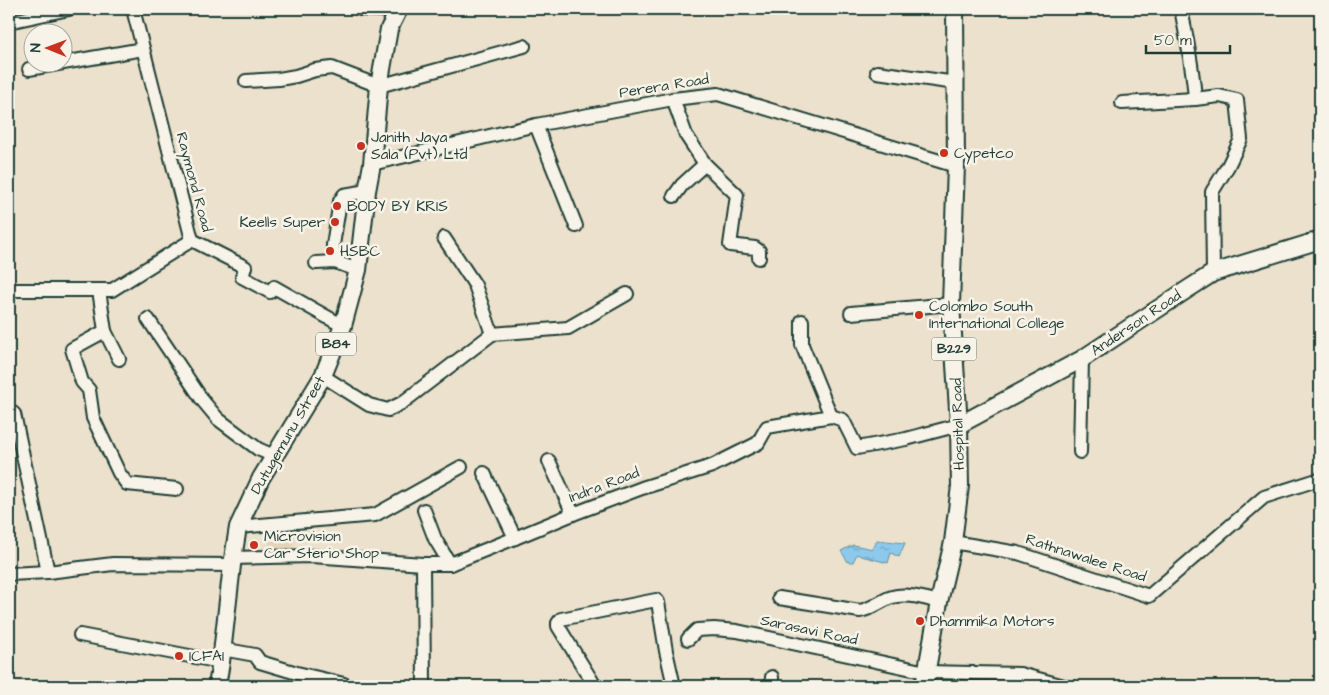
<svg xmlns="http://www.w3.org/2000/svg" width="1329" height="695" font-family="'Architects Daughter',sans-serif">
<defs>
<pattern id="water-ripples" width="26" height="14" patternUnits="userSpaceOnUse" patternTransform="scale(1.25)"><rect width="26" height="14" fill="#8cc9ec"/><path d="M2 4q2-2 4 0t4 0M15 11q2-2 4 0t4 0" fill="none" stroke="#72a4c0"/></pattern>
</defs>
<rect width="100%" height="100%" fill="#ece1cc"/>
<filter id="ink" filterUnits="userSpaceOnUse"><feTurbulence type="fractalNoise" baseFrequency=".02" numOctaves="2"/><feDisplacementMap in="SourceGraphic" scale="10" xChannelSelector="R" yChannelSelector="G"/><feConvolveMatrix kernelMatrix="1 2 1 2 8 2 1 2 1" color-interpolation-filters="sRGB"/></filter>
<g filter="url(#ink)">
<!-- built -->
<path fill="#e5d5b8" d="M 269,525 L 296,528 L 292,550 L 269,552 Z"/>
<!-- water -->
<path fill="url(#water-ripples)" stroke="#6091a2" d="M 877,540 L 905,543 L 899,557 L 891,553 L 888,563 L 861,556 L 857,554 L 853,562 L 848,562 L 841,551 L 853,545 L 873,549 Z"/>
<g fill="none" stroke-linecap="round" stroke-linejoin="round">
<!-- minor casing -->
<g stroke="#1f3d34" stroke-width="16">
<g id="minor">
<path d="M 133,9 L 192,240 L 245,267 L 242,277 L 270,292 L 274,287 L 343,326"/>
<path d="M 360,9 L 397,11"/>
<path d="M 1181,9 C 1187,39 1193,68 1195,99 L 1219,96 L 1237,100 L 1241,139 L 1228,166 L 1212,192 L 1213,273"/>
<path d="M 13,21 L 69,9"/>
<path d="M 29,69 L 143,49"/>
<path d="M 877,72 L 956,83"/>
<path d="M 246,81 L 279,79 L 296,76 L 315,70 L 332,68 L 379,86 L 524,46"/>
<path d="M 673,99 L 686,135 L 705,164 L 737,195 L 730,245 L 755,248 L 759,251 L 759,258"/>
<path d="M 1122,103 L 1195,99"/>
<path d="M 536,125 L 576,226"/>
<path d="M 372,164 L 536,125 L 673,99 L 718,94 L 956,166"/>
<path d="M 674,196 L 682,185 L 705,164"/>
<path d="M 444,238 L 475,285 L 492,334"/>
<path d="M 335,262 L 333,245 L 340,201 L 344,195 L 367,191"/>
<path d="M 316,263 L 335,262 L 358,270"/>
<path d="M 9,290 L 112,290 L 192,240"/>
<path d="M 99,290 L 105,331 L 72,349 L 82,382 L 89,390 L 93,418 L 119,473 L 127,484 L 177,489"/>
<path d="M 851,313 L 951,304"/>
<path d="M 148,319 L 203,401 L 218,419 L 258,449 L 274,456"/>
<path d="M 802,321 L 802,345 L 831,416"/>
<path d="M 105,331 L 119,359"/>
<path d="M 323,376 L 369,405 L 388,410 L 402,403 L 492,334 L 568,328 L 627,294"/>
<path d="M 9,410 L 14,414 L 48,572"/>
<path d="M 1080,452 L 1082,359"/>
<path d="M 549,461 L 573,514"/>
<path d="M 484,473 L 515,538"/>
<path d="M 424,510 L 435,539 L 450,564"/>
<path d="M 238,527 L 375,515 L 461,467"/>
<path d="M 953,542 L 1018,553 L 1149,596 L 1264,497 L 1320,479"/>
<path d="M 233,558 L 312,556 L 423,564 L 450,564 L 515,538 L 573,514 L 642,488 L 712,466 L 758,443 L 767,427 L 831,416 L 843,420 L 857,448 L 906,439 L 959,425"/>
<path d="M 423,564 L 424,686"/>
<path d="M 9,574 L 48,572 L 113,564 L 232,565"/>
<path d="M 779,598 L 860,611 C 871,609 878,603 889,598 C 905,592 923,598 939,602"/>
<path d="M 80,635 L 221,662"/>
<path d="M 688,639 L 697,630 L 714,629 L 737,631 L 926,672 L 1020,674 L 1064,686"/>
<path d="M 222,649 L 255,655 L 260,662 L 297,673 L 344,684"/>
<path d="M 595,686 L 558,626 L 558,623 L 561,619 L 656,600 L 658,602 L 666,651 L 674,686"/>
<path d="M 772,686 L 772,677"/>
</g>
</g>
<!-- major casing -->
<g stroke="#1f3d34" stroke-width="20">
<g id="major">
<path d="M 959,425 L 1082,359 L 1188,289 L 1213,273 L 1320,240"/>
<path d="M 217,686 L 221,662 L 232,565 L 238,527 L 261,478 L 323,376 L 343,326 L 358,270 L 367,191 L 372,164 L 379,86 L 389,29 L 399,9"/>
<path d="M 924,686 L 939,602 L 953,542 L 960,486 L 959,425 L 951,304 L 956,166 L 955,9"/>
</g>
</g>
<!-- minor -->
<use href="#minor" stroke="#f7f3e8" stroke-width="12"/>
<!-- major -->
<use href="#major" stroke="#f7f3e8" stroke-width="16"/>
</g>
</g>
<!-- markers -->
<g fill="#c8321e" stroke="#f7f3e8" stroke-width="2">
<circle cx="361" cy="146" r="5"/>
<circle cx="944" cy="153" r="5"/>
<circle cx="337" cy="206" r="5"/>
<circle cx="335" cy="222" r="5"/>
<circle cx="330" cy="251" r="5"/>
<circle cx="919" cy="315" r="5"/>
<circle cx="254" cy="545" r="5"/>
<circle cx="920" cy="621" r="5"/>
<circle cx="179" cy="656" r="5"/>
</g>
<g text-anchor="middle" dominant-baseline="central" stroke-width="5" stroke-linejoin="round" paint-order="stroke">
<!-- shield labels -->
<g fill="#f7f3e8" stroke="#60746a" stroke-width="1">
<rect x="316" y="332.5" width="40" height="23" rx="4"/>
<rect x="931.5" y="337.5" width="45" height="23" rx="4"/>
</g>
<g font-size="14" font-weight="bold" fill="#1f3d34">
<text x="336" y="344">B84</text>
<text x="954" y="349">B229</text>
</g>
<!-- street labels -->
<g font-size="15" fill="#1f3d34" stroke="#f7f3e8">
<text transform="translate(664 86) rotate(-9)">Perera Road</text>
<text transform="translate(194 182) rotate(75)">Raymond Road</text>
<text transform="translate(1136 323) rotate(-34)">Anderson Road</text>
<text transform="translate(958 424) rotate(-92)">Hospital Road</text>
<text transform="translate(288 435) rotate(-60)">Dutugemunu Street</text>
<text transform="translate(604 485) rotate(-21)">Indra Road</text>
<text transform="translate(1086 558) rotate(18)">Rathnawalee Road</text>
<text transform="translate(809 630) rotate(12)">Sarasavi Road</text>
</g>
<!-- poi labels -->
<g font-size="15" fill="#1f3d34" stroke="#f7f3e8" text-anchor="start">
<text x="371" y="137">Janith Jaya<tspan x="371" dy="17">Sala (Pvt) Ltd</tspan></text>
<text x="954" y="153">Cypetco</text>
<text x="347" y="206">BODY BY KRIS</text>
<text x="325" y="222" text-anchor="end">Keells Super</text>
<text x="340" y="251">HSBC</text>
<text x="929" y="306">Colombo South<tspan x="929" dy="17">International College</tspan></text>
<text x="264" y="536">Microvision<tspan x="264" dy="17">Car Sterio Shop</tspan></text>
<text x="930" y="621">Dhammika Motors</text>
<text x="189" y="656">ICFAI</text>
</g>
</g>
<!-- margin -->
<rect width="1329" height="695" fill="none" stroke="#f7f3e8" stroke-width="30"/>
<rect x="15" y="15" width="1299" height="665" fill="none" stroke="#1f3d34" stroke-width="2" filter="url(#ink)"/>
<!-- north arrow -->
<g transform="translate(48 48) rotate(271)"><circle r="24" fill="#f7f3e8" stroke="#a1aaa0"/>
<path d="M0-4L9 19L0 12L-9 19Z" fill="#c8321e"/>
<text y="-8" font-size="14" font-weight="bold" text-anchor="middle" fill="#1f3d34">N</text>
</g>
<!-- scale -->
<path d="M1146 45v8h84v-8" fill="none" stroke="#1f3d34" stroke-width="2.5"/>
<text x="1154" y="45" font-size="15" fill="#1f3d34" stroke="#f7f3e8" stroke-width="4" paint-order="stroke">50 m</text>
</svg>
